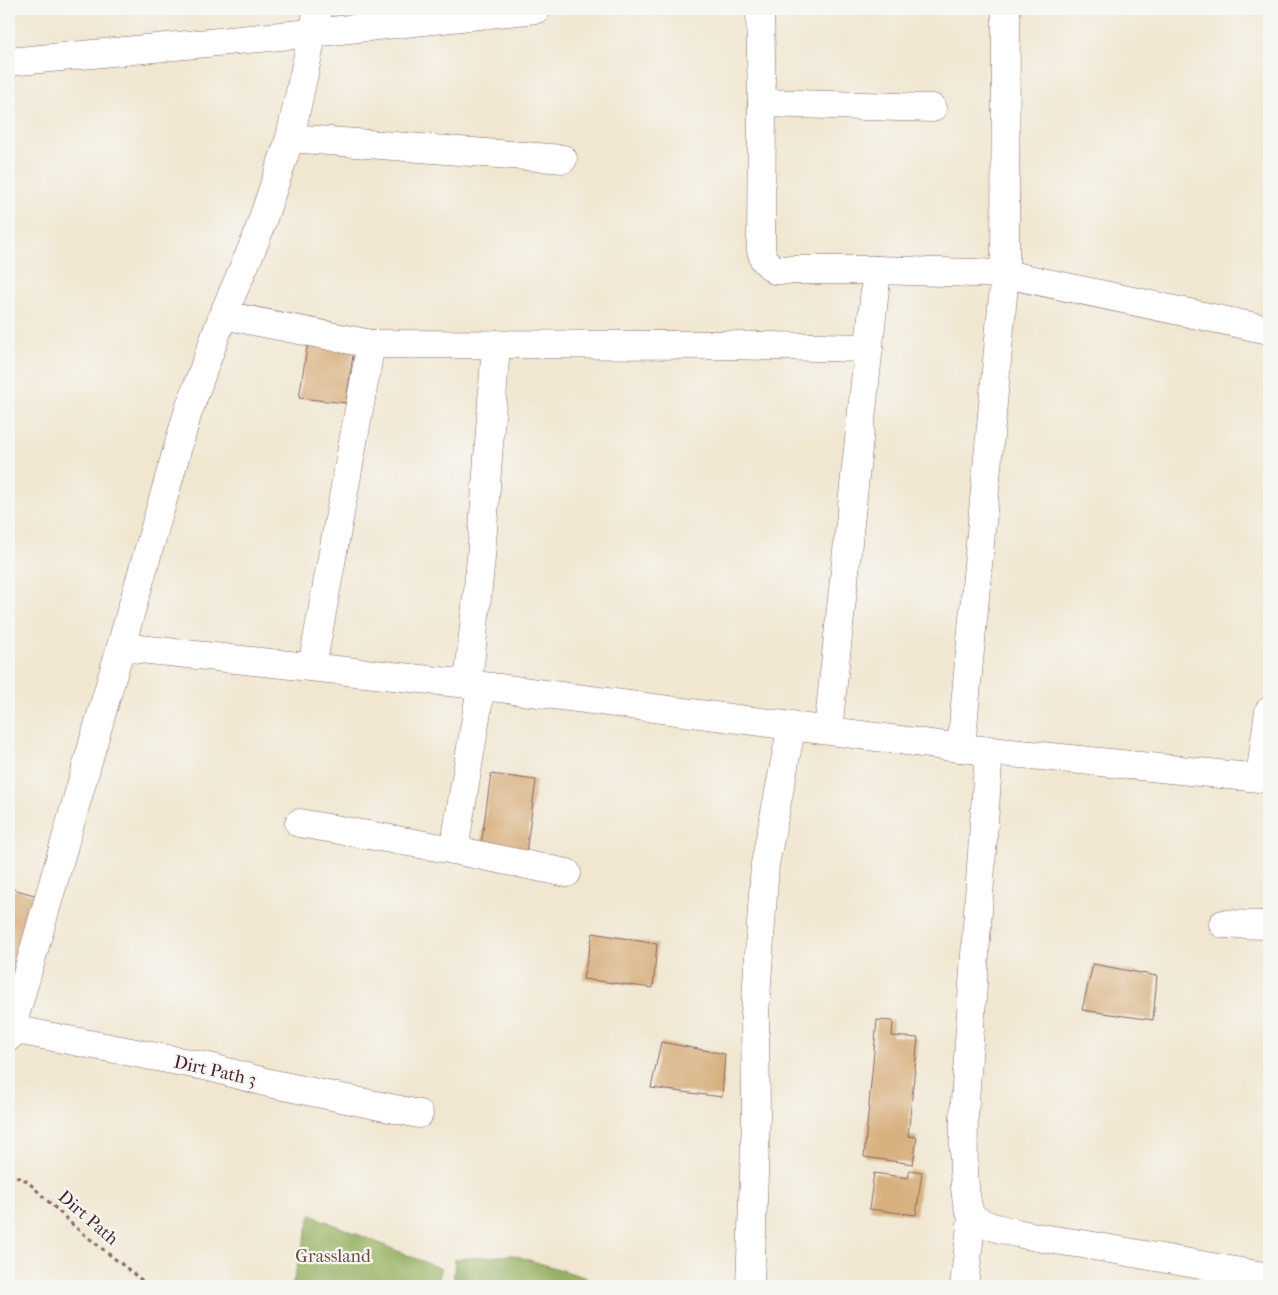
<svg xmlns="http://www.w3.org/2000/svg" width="1278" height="1295" font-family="'IM FELL French Canon',serif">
<rect width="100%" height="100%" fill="#f6f6f2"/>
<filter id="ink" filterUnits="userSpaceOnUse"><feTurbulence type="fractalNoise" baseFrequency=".02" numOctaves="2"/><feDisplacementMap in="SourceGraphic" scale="10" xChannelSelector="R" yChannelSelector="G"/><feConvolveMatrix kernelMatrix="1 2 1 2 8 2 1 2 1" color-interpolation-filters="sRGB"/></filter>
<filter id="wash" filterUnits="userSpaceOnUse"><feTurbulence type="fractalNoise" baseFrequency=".0096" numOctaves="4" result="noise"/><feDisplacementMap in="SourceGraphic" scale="20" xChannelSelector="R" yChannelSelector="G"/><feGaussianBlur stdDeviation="1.12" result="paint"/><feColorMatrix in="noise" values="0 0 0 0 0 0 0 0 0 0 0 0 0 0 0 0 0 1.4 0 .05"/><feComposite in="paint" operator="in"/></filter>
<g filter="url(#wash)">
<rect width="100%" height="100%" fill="#f1e7d1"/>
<!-- forest -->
<g fill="#98b264" stroke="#716848">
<path d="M 311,1215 L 441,1269 L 438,1286 L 292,1286 Z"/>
<path d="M 513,1255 L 584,1277 L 600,1286 L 453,1286 L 455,1259 Z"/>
</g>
<g id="blocks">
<!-- building -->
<g fill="#d8b07f">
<path d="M 308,341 L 354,348 L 346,403 L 299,398 Z"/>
<path d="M 491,774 L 536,780 L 525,860 L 480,852 Z"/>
<path d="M 9,888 L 38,896 L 12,980 L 9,979 Z"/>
<path d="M 593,933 L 657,944 L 653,988 L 583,979 Z"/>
<path d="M 1093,964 L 1157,976 L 1153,1020 L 1082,1010 Z"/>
<path d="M 877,1020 L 893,1021 L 892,1036 L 918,1038 L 908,1136 L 917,1137 L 913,1164 L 864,1157 Z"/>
<path d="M 661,1042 L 725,1054 L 722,1097 L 651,1088 Z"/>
<path d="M 910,1170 L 922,1172 L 916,1215 L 869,1209 L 874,1173 L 908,1178 Z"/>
</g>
</g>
</g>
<g filter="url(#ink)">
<use href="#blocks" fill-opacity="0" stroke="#846565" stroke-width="1"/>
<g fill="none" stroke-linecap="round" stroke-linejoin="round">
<!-- minor casing -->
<g stroke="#846565" stroke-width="29">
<g id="minor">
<path d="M 760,9 L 762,103 L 761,250 L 764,260 L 775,270 L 877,270 L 1005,274 L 1269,330"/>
<path d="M 9,62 L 312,33 L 537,9"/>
<path d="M 762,103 L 932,108"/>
<path d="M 290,138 L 563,159"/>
<path d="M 223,315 L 371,344 L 312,667"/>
<path d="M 371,344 L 723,345 L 869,348"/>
<path d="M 121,647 L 468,684 L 961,748 L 1269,779"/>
<path d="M 468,684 L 481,558 L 496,344"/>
<path d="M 828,730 L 877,270"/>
<path d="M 961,748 L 1005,274 L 1006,9"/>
<path d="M 989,750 L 964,1116 C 964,1135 961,1206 973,1217 C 987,1231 1060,1241 1082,1244 C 1145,1255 1207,1266 1269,1277"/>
<path d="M 1260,777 L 1269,711"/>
<path d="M 299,823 L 454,850 L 567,873"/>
<path d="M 454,850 L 481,687"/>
<path d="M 1223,924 L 1269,925"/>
<path d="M 11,1029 L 209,1067 L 269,1083 L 419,1114"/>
<path d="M 9,1037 L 188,412 L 223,315 L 256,239 L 290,138 L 318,9"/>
<path d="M 750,1286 L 756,1117 L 755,1014 L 765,864 L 792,725"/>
<path d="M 964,1286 L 972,1217"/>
</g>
</g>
<!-- path -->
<path stroke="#846565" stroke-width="3" stroke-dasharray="4 4" stroke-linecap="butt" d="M 9,1173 L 27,1181 L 75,1227 L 149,1286"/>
<!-- minor -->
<use href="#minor" stroke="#fff" stroke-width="28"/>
</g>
</g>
<g text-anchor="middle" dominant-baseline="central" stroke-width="4.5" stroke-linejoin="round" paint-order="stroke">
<!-- street labels -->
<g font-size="18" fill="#4a1f2b" stroke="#f6f6f2">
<text transform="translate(215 1071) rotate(13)">Dirt Path 3</text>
<text transform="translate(88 1218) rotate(41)">Dirt Path</text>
</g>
<!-- park labels -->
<g font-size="18" fill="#684b3d" stroke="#f6f6f2">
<text x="333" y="1256">Grassland</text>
</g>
</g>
<!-- margin -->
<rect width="1278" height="1295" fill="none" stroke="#f6f6f2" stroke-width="30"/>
</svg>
